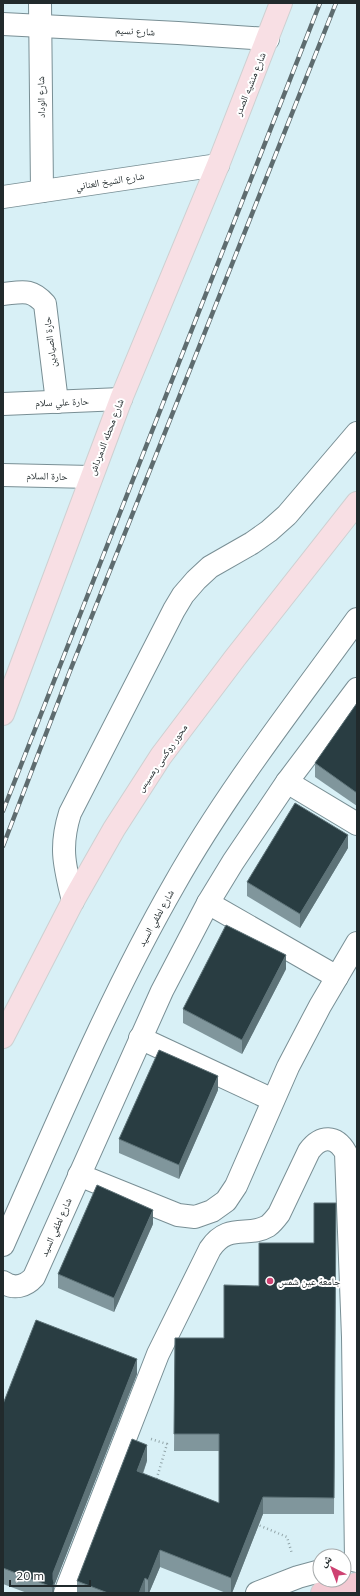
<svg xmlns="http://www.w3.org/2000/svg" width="360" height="1596" font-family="Mulish,'Noto Naskh Arabic',sans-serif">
<rect width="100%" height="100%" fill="#d8f0f6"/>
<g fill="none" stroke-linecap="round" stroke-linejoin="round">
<!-- minor casing -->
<g stroke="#798f95" stroke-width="24">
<g id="minor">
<path d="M 40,3 L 42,191"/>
<path d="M 3,24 L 178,33 L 268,39"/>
<path d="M 3,197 L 218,165"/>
<path d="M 3,294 C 22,292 31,288 45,304 L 57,402"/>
<path d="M 3,404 L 121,399"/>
<path d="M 3,475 L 91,477"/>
<path d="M 287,782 L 357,824"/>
<path d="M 73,901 C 65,867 59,848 70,813 L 174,610 L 183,595 L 196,580 L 210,567 L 252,543 L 269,531 L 287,515 L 357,433"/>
<path d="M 208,903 L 337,977"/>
<path d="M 140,1038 L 273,1100"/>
<path d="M 79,1175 L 178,1215 L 195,1217 L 212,1211 L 226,1201 L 236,1186 L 288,1067 L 320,1006 L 357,943"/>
<path d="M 3,1245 C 57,1124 108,1000 174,885 C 227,791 294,706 357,619"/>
<path d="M 3,1282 C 14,1290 26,1286 34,1277 L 162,991 L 208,903 L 233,862 L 287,782 L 357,689"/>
<path d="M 65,1593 L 158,1354 L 210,1249 C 228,1222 248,1238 268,1226 C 272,1223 276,1218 279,1214 L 309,1151 C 321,1135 336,1135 346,1153 L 353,1337 L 356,1561"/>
<path d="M 257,1593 L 298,1577 L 320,1571"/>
</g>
</g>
<!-- major casing -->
<g stroke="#ced0d1" stroke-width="24">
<g id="major">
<path d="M 3,714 L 121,399 L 218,165 L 281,3"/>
<path d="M 3,1037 L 73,901 L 114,829 L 161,756 L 235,658 L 357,503"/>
</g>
</g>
<!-- highway casing -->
<g stroke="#ced0d1" stroke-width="24">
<path id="highway" d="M 322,1593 L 357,1584"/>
</g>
<!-- path -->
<g stroke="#92a5a9" stroke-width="2.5" stroke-dasharray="1 3" stroke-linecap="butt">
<path d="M 151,1439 L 167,1444 L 156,1481"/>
<path d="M 256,1524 L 287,1537 L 292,1554"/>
</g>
<!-- minor -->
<use href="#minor" stroke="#fff" stroke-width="22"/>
<!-- major -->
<use href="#major" stroke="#f8dfe4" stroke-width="22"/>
<!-- highway -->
<use href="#highway" stroke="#f3c9d2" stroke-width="22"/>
<!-- rail casing -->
<g stroke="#5e6c6f" stroke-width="4.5">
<g id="rail">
<path d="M 3,811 L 320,3"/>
<path d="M 3,846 L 70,671 L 336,3"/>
</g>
</g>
<!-- rail -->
<use href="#rail" stroke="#fff" stroke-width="3" stroke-dasharray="9" stroke-linecap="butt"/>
</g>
<!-- wall -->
<g fill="#80969c">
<path d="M 357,703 L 357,806 L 315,777 L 315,763 Z"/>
<path d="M 348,848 L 300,928 L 247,896 L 247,882 Z"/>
<path d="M 286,969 L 242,1054 L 183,1023 L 183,1009 Z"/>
<path d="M 218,1090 L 179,1179 L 119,1153 L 119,1139 Z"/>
<path d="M 336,1203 L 334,1514 L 263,1514 L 232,1593 L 226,1593 L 160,1567 L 149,1593 L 77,1593 L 77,1581 L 147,1461 L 143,1474 L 219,1503 L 219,1451 L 174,1451 L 175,1338 L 224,1338 L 259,1286 L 314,1243 Z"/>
<path d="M 153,1224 L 114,1312 L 58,1288 L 58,1274 Z"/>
<path d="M 137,1374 L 54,1586 L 54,1593 L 27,1593 L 3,1584 L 3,1404 Z"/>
</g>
<!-- shaded-wall -->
<g fill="#5e7378">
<path d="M 348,835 L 348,848 L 300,928 L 300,914 Z"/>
<path d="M 286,955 L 286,969 L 242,1054 L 242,1040 Z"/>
<path d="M 218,1076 L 218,1090 L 179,1179 L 179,1165 Z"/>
<path d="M 153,1210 L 153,1224 L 114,1312 L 114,1298 Z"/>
<path d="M 137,1359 L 137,1374 L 54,1586 L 54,1593 L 52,1593 L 53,1573 Z"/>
<path d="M 147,1445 L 147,1461 L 137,1488 L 137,1471 Z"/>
<path d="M 263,1497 L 263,1514 L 232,1593 L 231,1593 L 231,1578 Z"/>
<path d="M 160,1550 L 160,1567 L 149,1593 L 148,1593 L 148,1580 Z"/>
<path d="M 145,1578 L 145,1593 L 139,1593 Z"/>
</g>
<!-- building -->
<g fill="#293d42" stroke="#5e7378">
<path d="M 357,703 L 357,793 L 315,763 Z"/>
<path d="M 295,803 L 348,835 L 300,914 L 247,882 Z"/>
<path d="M 226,925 L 286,955 L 242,1040 L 183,1009 Z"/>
<path d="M 159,1050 L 218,1076 L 179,1165 L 119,1139 Z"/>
<path d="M 97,1185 L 153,1210 L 114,1298 L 58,1274 Z"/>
<path d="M 314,1203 L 336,1203 L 334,1498 L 263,1497 L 231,1578 L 160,1550 L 148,1580 L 145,1578 L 139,1593 L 108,1593 L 77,1581 L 132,1439 L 147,1445 L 137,1471 L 219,1503 L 219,1434 L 174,1434 L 175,1338 L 224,1338 L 224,1285 L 259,1286 L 259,1243 L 314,1243 Z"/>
<path d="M 36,1320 L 137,1359 L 53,1573 L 53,1579 L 54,1583 L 52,1587 L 3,1568 L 3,1404 Z"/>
</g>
<!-- markers -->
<circle fill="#ce4272" stroke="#fff" stroke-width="1.5" cx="270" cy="1281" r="4"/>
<g text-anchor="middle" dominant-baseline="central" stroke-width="4" stroke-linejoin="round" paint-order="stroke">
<!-- street labels -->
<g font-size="10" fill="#212a2c" stroke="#fff">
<text transform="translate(135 31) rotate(3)">شارع نسيم</text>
<text transform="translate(250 84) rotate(-68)">شارع منشيه الصدر</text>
<text transform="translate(41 97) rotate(-91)">شارع الوداد</text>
<text transform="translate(110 181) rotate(-9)">شارع الشيخ العناني</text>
<text transform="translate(50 342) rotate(-97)">حارة الصيادين</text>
<text transform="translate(62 402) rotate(-2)">حارة علي سلام</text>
<text transform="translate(106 437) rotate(-69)">شارع محطه الدمرداش</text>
<text transform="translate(47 476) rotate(1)">حارة السلام</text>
<text transform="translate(162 758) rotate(-55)">محور روكسى رمسيس</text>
<text transform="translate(156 918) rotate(-61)">شارع لطفي السيد</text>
<text transform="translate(56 1227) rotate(-66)">شارع لطفي السيد</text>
</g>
<!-- poi labels -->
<g font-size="10" fill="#212a2c" stroke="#fff" text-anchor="start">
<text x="278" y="1281">جامعة عين شمس</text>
</g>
</g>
<!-- border -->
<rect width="360" height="1596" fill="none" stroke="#212a2c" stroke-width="8"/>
<!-- north arrow -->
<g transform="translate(332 1568) rotate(318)"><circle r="19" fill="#ffffff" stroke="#a6aaab"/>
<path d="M0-3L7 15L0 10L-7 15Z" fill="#ce4272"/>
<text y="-6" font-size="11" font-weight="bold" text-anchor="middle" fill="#212a2c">ش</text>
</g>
<!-- scale -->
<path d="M10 1580v6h80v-6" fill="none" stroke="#212a2c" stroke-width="2"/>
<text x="16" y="1580" font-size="12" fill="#212a2c" stroke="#ffffff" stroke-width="3" paint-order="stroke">20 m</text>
</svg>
